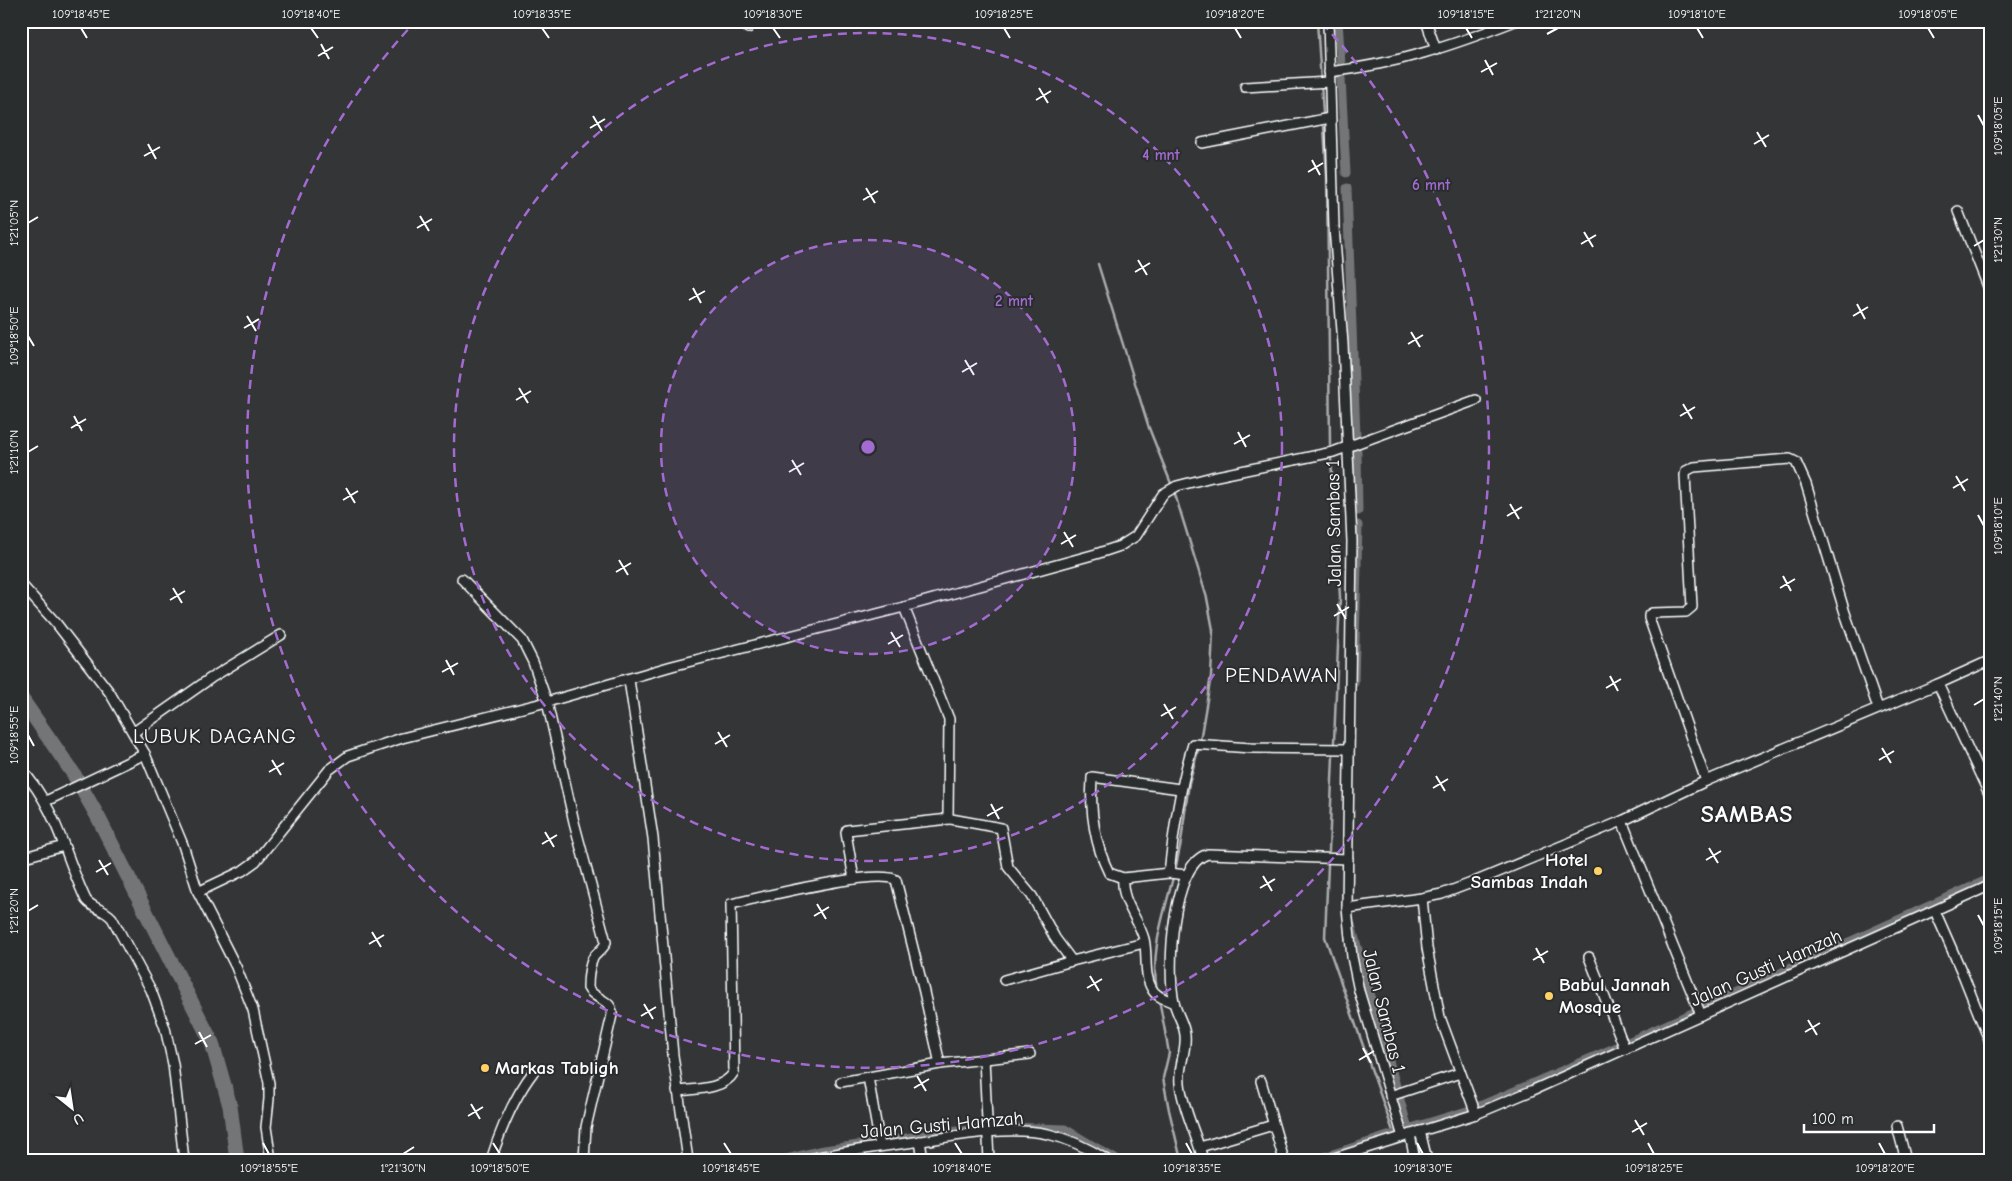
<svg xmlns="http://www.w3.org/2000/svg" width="2012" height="1181" font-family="'Comic Neue',sans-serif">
<rect width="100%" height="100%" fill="#333536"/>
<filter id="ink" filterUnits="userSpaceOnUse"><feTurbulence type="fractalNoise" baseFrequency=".02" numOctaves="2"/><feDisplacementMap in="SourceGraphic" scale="10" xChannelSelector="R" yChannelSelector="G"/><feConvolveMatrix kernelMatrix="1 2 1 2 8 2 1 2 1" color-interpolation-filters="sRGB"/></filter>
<g filter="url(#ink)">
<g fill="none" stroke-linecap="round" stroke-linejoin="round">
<!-- stream -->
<g stroke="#abacad" stroke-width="2.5">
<path d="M 1317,21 L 1323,113"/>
<path d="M 1324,127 L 1327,177 L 1330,445"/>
<path d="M 1098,264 L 1149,428 L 1172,486"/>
<path d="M 1331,459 L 1336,536"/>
<path d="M 1174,491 L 1207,598 L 1213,630 L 1211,676 L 1200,741"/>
<path d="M 1334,742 L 1340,597 L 1337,550"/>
<path d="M 1329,851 L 1333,756"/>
<path d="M 1328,865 L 1325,937 L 1394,1134"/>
<path d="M 1175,871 L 1181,842 L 1189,783 L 1199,747"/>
<path d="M 1157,991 C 1150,949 1164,916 1173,877"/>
<path d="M 1159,999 L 1169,1053 L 1163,1078 L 1169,1110 L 1181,1160"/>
</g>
<!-- canal -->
<g stroke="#737576" stroke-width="9">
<path d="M 1338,21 L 1341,64"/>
<path d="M 1341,78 L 1346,173"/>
<path d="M 1347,188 L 1356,437"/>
<path d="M 1357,451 L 1358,511"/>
<path d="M 1354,683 L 1358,525"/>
<path d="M 1351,925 L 1396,1086"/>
<path d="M 1705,1007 L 1991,878"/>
<path d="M 1630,1041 L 1692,1013"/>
<path d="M 1400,1100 L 1408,1129 L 1467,1111"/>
<path d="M 1480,1106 L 1617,1047"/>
<path d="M 1009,1127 L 1065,1129 L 1117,1160"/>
<path d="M 887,1141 L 945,1132 L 973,1130"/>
<path d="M 782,1160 L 818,1151 L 872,1143"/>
<path d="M 1315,1160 L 1394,1134"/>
</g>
<!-- river -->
<path stroke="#737576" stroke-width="15" d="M 21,698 L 73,773 L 98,817 L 212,1043 L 230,1106 L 237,1160"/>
<!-- minor casing -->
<g stroke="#fff" stroke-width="12">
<g id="minor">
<path d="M 746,21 L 748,28"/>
<path d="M 1328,21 L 1334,227 L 1343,344 L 1352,541 L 1347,908 L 1352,957 L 1359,991 L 1403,1137"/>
<path d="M 1426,21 L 1436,50"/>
<path d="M 1329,72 C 1397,64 1451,46 1515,21"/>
<path d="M 1245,87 L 1329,82"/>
<path d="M 1202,143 L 1330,118"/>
<path d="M 1958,211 L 1991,294"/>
<path d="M 462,579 L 522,640 L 533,662 L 547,702 L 574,822 L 606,942 C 604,949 597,952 593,958 C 589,967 588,978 588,988 C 594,1000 613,999 612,1015 L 586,1127 L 584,1160"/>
<path d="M 21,584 L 56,623 L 110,693 L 145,754 L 183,845 L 198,892 L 236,967 L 253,1010 L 269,1083 L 269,1099 L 266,1127 L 271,1160"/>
<path d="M 904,607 L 949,719 L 948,817 L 951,819 L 1001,828 L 1008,867 L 1032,896 L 1055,938 L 1072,961 L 1144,943"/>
<path d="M 629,680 L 653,838 L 673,1055 L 688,1160"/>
<path d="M 1938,684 L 1991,798"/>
<path d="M 134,732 L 211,678 L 281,635"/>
<path d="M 21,769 C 57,808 64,854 86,900 C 93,909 104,909 112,918 L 151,990 L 165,1028 L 173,1064 L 184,1160"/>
<path d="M 1706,781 L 1649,618 L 1649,615 L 1652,613 L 1686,612 L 1692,607 L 1685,475 L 1686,471 L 1694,467 L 1790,459 L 1796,462 L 1806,484 L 1845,613 L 1878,708"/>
<path d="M 46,801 L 145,754"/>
<path d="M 1622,821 L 1701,1015"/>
<path d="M 21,858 L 64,846"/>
<path d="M 1169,873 C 1174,828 1180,786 1193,744 L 1251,748 L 1349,749"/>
<path d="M 1123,878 L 1109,873 C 1094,843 1090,809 1092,777 L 1180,789"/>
<path d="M 854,879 L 846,833 L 847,830 L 949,819"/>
<path d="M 198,892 L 242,871 L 256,861 L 329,770 L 348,756 L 402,738 L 547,702 L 672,666 L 904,607 L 1096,554 L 1120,546 L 1136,536 L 1163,494 L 1177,486 L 1212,477 L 1333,452 L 1476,400"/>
<path d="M 1422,898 L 1427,948 L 1440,1017 L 1476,1114"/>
<path d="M 1347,908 L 1422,898 L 1442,894 L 1474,882 L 1622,821 L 1706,781 L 1938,684 L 1991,660"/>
<path d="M 1935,911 L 1964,977 L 1991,1045"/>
<path d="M 1589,957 L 1625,1049"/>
<path d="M 1004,980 L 1072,961"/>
<path d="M 1174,1003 C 1166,999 1156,997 1152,989 C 1143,974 1148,955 1144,939 C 1138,917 1121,902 1123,878 L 1169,873 L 1187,875"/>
<path d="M 984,1059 L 989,1160"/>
<path d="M 868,1077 L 880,1146"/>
<path d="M 1261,1081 L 1284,1160"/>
<path d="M 841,1082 L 940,1064 L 1030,1054"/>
<path d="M 677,1091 C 695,1089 724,1090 734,1072 L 731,904 C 758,898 878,868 896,880 L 924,992 L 940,1064"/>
<path d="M 1390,1096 L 1460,1073"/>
<path d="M 1897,1126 L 1906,1160"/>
<path d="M 1420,1131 L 1427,1160"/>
<path d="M 1410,1135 L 1415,1160"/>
<path d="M 920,1141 L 923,1160"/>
<path d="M 1200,1147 L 1273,1125"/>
<path d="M 491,1160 C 501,1128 514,1097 534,1071"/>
<path d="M 805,1160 C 844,1151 883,1146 922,1141 C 962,1135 1007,1126 1048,1134 C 1070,1139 1088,1148 1107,1160"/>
<path d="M 1203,1160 C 1197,1135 1182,1107 1180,1083 C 1178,1066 1187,1051 1185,1035 C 1184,1023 1176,1013 1174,1002 C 1167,972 1171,864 1208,854 L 1348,859"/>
<path d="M 1328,1160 L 1476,1114 L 1531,1091 L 1991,885"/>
</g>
</g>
<!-- minor -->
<use href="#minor" stroke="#2a2d2e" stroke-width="9"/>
</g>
</g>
<!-- ticks -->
<path fill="none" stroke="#fff" stroke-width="2" d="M 81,28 L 87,38M 311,28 L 318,38M 542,28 L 549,38M 773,28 L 780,38M 1004,28 L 1010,38M 1235,28 L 1241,38M 1466,28 L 1472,38M 1697,28 L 1703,38M 1928,28 L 1934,38M 1547,34 L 1558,28M 321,44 L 329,59M 318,56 L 333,47M 1485,60 L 1493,75M 1481,72 L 1497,63M 1039,88 L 1048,103M 1036,100 L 1051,91M 1978,115 L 1984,126M 593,116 L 602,131M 590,128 L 605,119M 1757,132 L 1766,147M 148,144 L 156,159M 1754,144 L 1769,135M 144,156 L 160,147M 1312,160 L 1320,175M 1308,172 L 1323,163M 866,188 L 875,203M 863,200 L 878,191M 420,216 L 429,231M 28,223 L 38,217M 417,228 L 432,219M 1584,232 L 1593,247M 1581,244 L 1596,235M 1974,246 L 1984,240M 1138,260 L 1147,275M 1135,272 L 1150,263M 693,288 L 701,303M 689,300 L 705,291M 1857,304 L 1865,319M 247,316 L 256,331M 1853,316 L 1868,307M 244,328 L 259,319M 1411,332 L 1420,347M 28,336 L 34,346M 1408,344 L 1423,335M 965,360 L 974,375M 962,372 L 977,363M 519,388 L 528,403M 516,400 L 531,391M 1683,404 L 1692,419M 74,416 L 82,431M 1680,416 L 1695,407M 71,428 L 86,419M 1238,432 L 1246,447M 1234,444 L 1250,435M 28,452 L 38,446M 792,460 L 801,475M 789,472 L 804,463M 1956,476 L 1965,491M 346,488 L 355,503M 1953,488 L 1968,479M 343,500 L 358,491M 1510,504 L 1519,519M 1978,515 L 1984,526M 1507,516 L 1522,507M 1064,532 L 1073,547M 1061,544 L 1076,535M 619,560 L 628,575M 616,572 L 631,563M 1783,576 L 1791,591M 173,588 L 182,603M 1780,588 L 1795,579M 170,600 L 185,591M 1337,604 L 1346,619M 1334,616 L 1349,607M 891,632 L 900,647M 888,644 L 903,635M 446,660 L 454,675M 442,672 L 458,663M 1610,676 L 1618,691M 1606,688 L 1621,679M 1164,704 L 1173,719M 1974,705 L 1984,699M 1161,716 L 1176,707M 718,732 L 727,747M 28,735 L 34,746M 715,744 L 730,735M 1882,748 L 1891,763M 272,760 L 281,775M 1879,760 L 1894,751M 269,772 L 284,763M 1436,776 L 1445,791M 1433,788 L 1448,779M 991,804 L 999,819M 987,816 L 1003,807M 545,832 L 554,847M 542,844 L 557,835M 1709,848 L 1718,863M 99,860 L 108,875M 1706,860 L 1721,851M 96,872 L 111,863M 1263,876 L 1272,891M 1260,888 L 1275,879M 817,904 L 826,919M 28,911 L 38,905M 1978,915 L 1984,926M 814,916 L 829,907M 372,932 L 381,947M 369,944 L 384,935M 1536,948 L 1544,963M 1533,960 L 1548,951M 1090,976 L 1099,991M 1087,988 L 1102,979M 644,1004 L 653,1019M 641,1016 L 656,1007M 1808,1020 L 1817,1035M 199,1032 L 207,1047M 1805,1032 L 1820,1023M 195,1044 L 211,1035M 1363,1048 L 1371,1063M 1359,1060 L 1374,1051M 917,1076 L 926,1091M 914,1088 L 929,1079M 471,1104 L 480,1119M 468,1116 L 483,1107M 1635,1120 L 1644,1135M 1632,1132 L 1647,1123M 263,1143 L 269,1154M 493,1143 L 500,1154M 724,1143 L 731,1154M 955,1143 L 962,1154M 1186,1143 L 1192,1154M 1417,1143 L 1423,1154M 1648,1143 L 1654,1154M 1879,1143 L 1885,1154M 403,1154 L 414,1147"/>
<!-- distance rings -->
<circle cx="868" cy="447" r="207" fill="#a36bd2" fill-opacity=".12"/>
<g fill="none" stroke="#a36bd2" stroke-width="2.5" stroke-dasharray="9 6">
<circle cx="868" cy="447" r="207"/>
<circle cx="868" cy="447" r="414"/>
<path d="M1322 23A621 621 0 1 1 414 23"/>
</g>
<!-- markers -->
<g fill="#ffd166" stroke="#2a2d2e" stroke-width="2">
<circle cx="1598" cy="871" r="5"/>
<circle cx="1549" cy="996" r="5"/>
<circle cx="485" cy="1068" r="5"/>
</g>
<g text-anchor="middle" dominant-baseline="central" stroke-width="4" stroke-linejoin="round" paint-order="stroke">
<!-- street labels -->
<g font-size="19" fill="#fff" stroke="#2a2d2e">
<text transform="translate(1334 523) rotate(-91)">Jalan Sambas 1</text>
<text transform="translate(1766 968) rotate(-24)">Jalan Gusti Hamzah</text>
<text transform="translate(1384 1011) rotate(76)">Jalan Sambas 1</text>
<text transform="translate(942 1125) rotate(-5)">Jalan Gusti Hamzah</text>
</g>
<!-- poi labels -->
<g font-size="19" font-weight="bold" fill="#fff" stroke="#2a2d2e" text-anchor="start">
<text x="1588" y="860" text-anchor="end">Hotel<tspan x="1588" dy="22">Sambas Indah</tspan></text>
<text x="1559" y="985">Babul Jannah<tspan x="1559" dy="22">Mosque</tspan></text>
<text x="495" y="1068">Markas Tabligh</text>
</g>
<!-- quarter labels -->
<g font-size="21" letter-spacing="1" fill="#fff" stroke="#2a2d2e">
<text x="1282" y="675">PENDAWAN</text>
<text x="215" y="736">LUBUK DAGANG</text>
</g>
<!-- district labels -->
<g font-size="24" font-weight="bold" letter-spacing="1" fill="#fff" stroke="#2a2d2e">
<text x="1747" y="814">SAMBAS</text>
</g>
</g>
<circle cx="868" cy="447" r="8" fill="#a36bd2" stroke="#2a2d2e" stroke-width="2.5"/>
<g font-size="15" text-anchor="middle" font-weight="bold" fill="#a36bd2" stroke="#2a2d2e" stroke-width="4" stroke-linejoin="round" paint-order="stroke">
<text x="1161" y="160">4 mnt</text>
<text x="1431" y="190">6 mnt</text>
<text x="1014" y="306">2 mnt</text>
</g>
<!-- margin -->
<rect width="2012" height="1181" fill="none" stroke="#2a2d2e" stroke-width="55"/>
<!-- north arrow -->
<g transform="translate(72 1108) rotate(150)" stroke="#2a2d2e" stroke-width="4" paint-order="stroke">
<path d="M0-4L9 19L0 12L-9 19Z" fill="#ffffff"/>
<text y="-8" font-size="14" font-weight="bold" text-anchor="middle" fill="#ffffff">U</text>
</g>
<!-- scale -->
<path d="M1804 1124v8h130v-8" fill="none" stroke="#ffffff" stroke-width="2.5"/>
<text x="1812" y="1124" font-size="15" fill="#ffffff" stroke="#2a2d2e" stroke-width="4" paint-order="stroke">100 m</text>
<rect x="28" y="28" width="1956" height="1126" fill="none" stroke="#fff" stroke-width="2"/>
<g font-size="12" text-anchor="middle" fill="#fff">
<text x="81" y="18">109°18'45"E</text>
<text x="311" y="18">109°18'40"E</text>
<text x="542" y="18">109°18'35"E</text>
<text x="773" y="18">109°18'30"E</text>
<text x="1004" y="18">109°18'25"E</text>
<text x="1235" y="18">109°18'20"E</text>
<text x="1466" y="18">109°18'15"E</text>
<text x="1558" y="18">1°21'20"N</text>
<text x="1697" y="18">109°18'10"E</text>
<text x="1928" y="18">109°18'05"E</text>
<text transform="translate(1998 126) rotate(-90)" y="4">109°18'05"E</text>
<text transform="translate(14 223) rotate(-90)" y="4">1°21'05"N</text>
<text transform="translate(1998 240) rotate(-90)" y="4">1°21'30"N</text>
<text transform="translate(14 336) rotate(-90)" y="4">109°18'50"E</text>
<text transform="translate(14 452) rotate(-90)" y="4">1°21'10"N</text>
<text transform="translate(1998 526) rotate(-90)" y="4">109°18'10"E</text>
<text transform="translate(1998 699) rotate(-90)" y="4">1°21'40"N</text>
<text transform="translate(14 735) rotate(-90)" y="4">109°18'55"E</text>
<text transform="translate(14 911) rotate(-90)" y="4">1°21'20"N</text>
<text transform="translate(1998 926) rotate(-90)" y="4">109°18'15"E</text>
<text x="269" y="1172">109°18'55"E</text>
<text x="403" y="1172">1°21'30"N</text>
<text x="500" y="1172">109°18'50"E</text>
<text x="731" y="1172">109°18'45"E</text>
<text x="962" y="1172">109°18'40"E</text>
<text x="1192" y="1172">109°18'35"E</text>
<text x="1423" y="1172">109°18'30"E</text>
<text x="1654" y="1172">109°18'25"E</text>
<text x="1885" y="1172">109°18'20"E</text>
</g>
</svg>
